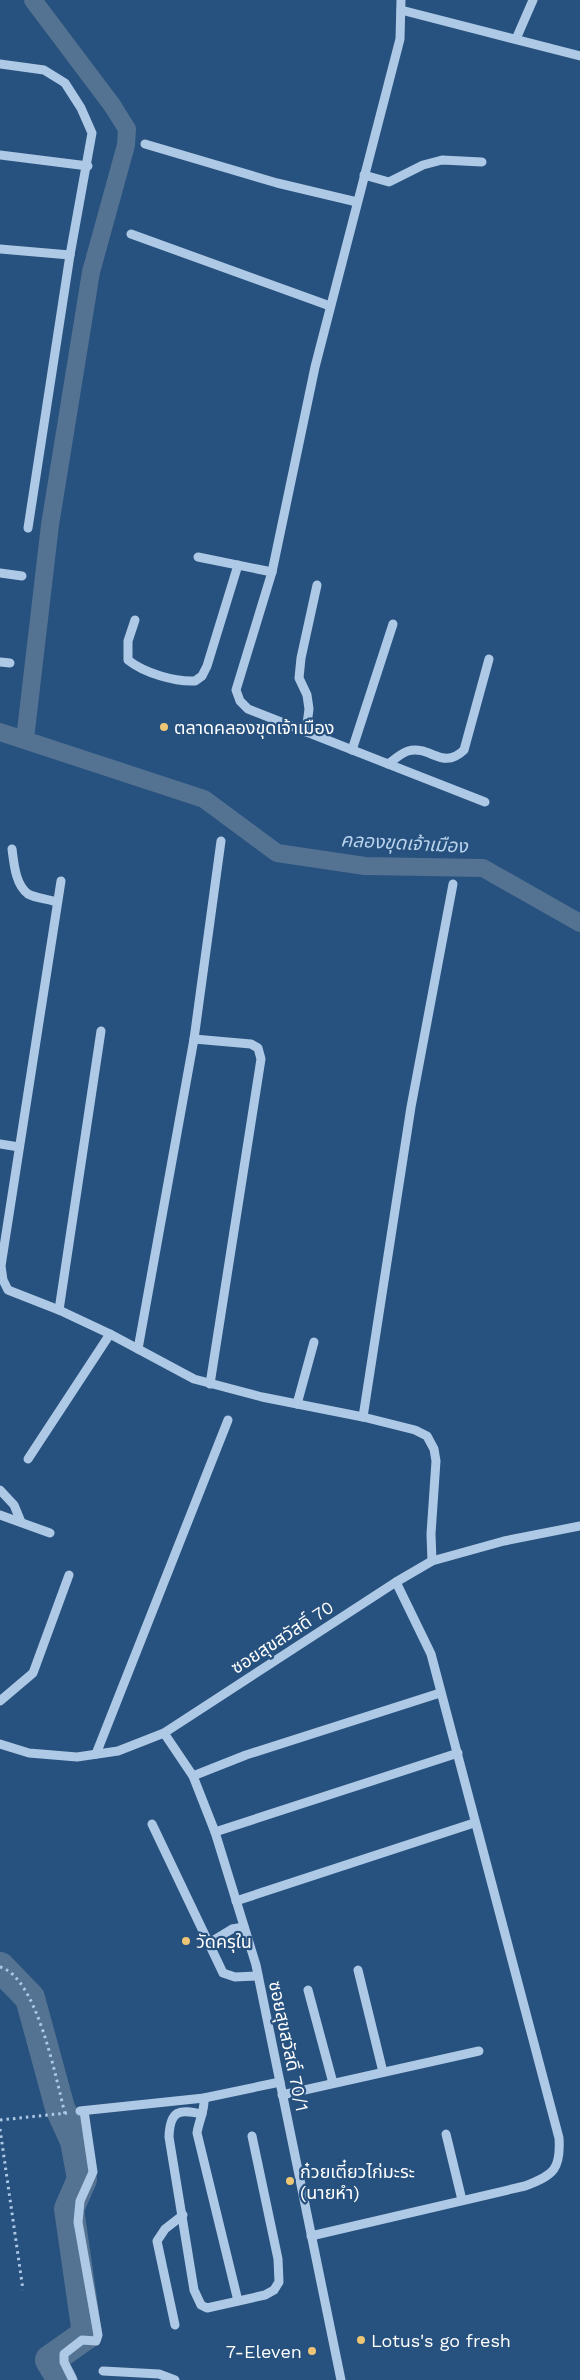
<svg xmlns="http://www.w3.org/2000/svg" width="580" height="2380" font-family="'Work Sans','Noto Sans Thai',sans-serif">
<rect width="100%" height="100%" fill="#27517e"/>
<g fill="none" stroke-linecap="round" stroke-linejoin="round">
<!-- canal -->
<g stroke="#547292" stroke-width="18">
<path d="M 0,732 L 204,799 L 277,853 L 365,866 L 483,868 L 580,923"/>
<path d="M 25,739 L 50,525 L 91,272 L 126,145 L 127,129 L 112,105 L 33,0"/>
</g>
<!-- river -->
<path stroke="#547292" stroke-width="30" d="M 0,1967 L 30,1998 L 60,2108 L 75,2141 L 82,2179 L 69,2209 L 87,2334 L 50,2360 L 62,2380"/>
<!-- path -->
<g stroke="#aec9e5" stroke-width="3" stroke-dasharray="2.5 4" stroke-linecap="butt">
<path d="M 0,1967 C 37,1977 56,2079 65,2114"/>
<path d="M 0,2120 L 67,2113"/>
<path d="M 0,2129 L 23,2290"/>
</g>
<!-- minor -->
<g stroke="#aec9e5" stroke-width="9">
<path d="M 401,0 L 400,39 L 315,367 L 272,572 L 236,690 L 240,701 L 248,709 L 485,802"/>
<path d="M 401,10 L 580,56"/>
<path d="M 516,39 L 533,0"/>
<path d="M 0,64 L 44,70 L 65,83 L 81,108 L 92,133 L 70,255 L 28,528"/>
<path d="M 145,144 L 277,183 L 357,202"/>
<path d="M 0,155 L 88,166"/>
<path d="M 364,175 L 389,182 L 423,165 L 442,160 L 482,162"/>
<path d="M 131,234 L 330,306"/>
<path d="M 0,249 L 70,255"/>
<path d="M 198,557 L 272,572"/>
<path d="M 0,573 L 22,576"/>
<path d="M 135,620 L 128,641 L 128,660 C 144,673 175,682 195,681 L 202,676 L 207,666 L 238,565"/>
<path d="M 0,662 L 10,663"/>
<path d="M 306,732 L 309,709 L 307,695 L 299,678 L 301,658 L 317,585"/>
<path d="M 352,750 L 393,624"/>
<path d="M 388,764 C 394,760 401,753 408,751 C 431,745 442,771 464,750 L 489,659"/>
<path d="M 12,849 C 14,863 15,884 28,894 C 35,898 48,899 56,902"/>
<path d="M 101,1031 L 59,1310 L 110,1334 L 194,1379 L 262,1397 L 363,1417 L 415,1430 L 427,1436 L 434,1449 L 436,1461 L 431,1534 L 432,1561"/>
<path d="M 194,1039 L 251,1044 L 258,1048 L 261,1059 L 210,1384"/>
<path d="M 0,1144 L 19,1147"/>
<path d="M 59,1310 L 8,1290 L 3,1280 L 1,1266 L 61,881"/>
<path d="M 138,1349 L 194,1039 L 221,841"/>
<path d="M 297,1404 L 314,1342"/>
<path d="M 363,1417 L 411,1107 L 453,884"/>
<path d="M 28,1459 L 110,1334"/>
<path d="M 0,1490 L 14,1505 L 21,1522"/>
<path d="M 0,1515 L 50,1533"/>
<path d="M 0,1701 L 33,1673 L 69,1575"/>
<path d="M 164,1733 L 193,1776 L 215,1832 L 256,1965 L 341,2380"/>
<path d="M 0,1744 L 29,1753 L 77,1757 L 118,1751 L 164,1733 L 396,1582 L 432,1561 L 504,1541 L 580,1526"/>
<path d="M 96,1754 L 228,1420"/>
<path d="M 193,1776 L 246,1755 L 440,1693"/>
<path d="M 152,1824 L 223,1973 L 235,1977 L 258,1976"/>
<path d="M 215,1832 L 458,1753"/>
<path d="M 236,1901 L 474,1823"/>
<path d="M 209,1943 L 232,1929 L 244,1927"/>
<path d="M 358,1970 L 383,2072"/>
<path d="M 308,1990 L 333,2083"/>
<path d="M 282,2095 L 479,2051"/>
<path d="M 204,2098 C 205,2111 199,2120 197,2133 L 238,2301"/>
<path d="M 80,2111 L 204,2098 L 280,2082"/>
<path d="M 202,2114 C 179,2109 170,2110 169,2137 L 194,2290 L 201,2305 L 207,2308 L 265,2295 L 274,2290 L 279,2282 L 278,2259 L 252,2136"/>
<path d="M 446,2134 L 462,2200"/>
<path d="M 311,2236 L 525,2186 C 554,2175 561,2169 559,2138 L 431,1654 L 396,1582"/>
<path d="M 175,2325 L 157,2241 L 165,2229 L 183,2215"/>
<path d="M 103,2371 L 159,2374 L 175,2380"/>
<path d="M 73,2380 L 64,2362 L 64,2354 L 82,2340 L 96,2341 L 98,2335 L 78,2222 L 80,2201 L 93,2172 L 84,2111"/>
</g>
</g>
<!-- markers -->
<g fill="#edc574" stroke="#27517e" stroke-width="2">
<circle cx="164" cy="727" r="5"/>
<circle cx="186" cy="1941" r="5"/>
<circle cx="290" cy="2181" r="5"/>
<circle cx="361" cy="2340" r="5"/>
<circle cx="312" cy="2351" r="5"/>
</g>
<g text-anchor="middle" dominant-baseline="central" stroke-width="4.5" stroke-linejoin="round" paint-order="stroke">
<!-- poi labels -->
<g font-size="18" fill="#fff" stroke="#27517e" text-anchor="start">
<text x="174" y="727">ตลาดคลองขุดเจ้าเมือง</text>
<text x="196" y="1941">วัดครุใน</text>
<text x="300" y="2171">ก๋วยเตี๋ยวไก่มะระ<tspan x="300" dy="21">(นายหำ)</tspan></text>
<text x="371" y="2340">Lotus's go fresh</text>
<text x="302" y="2351" text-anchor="end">7-Eleven</text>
</g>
<!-- street labels -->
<g font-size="18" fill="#fff" stroke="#27517e">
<text transform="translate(282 1637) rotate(-33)">ซอยสุขสวัสดิ์ 70</text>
<text transform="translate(289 2046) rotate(78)">ซอยสุขสวัสดิ์ 70/1</text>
</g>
<!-- water labels -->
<g font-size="19" font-style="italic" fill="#b9d3ed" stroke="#27517e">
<text transform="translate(404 843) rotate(3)">คลองขุดเจ้าเมือง</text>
</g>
</g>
</svg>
